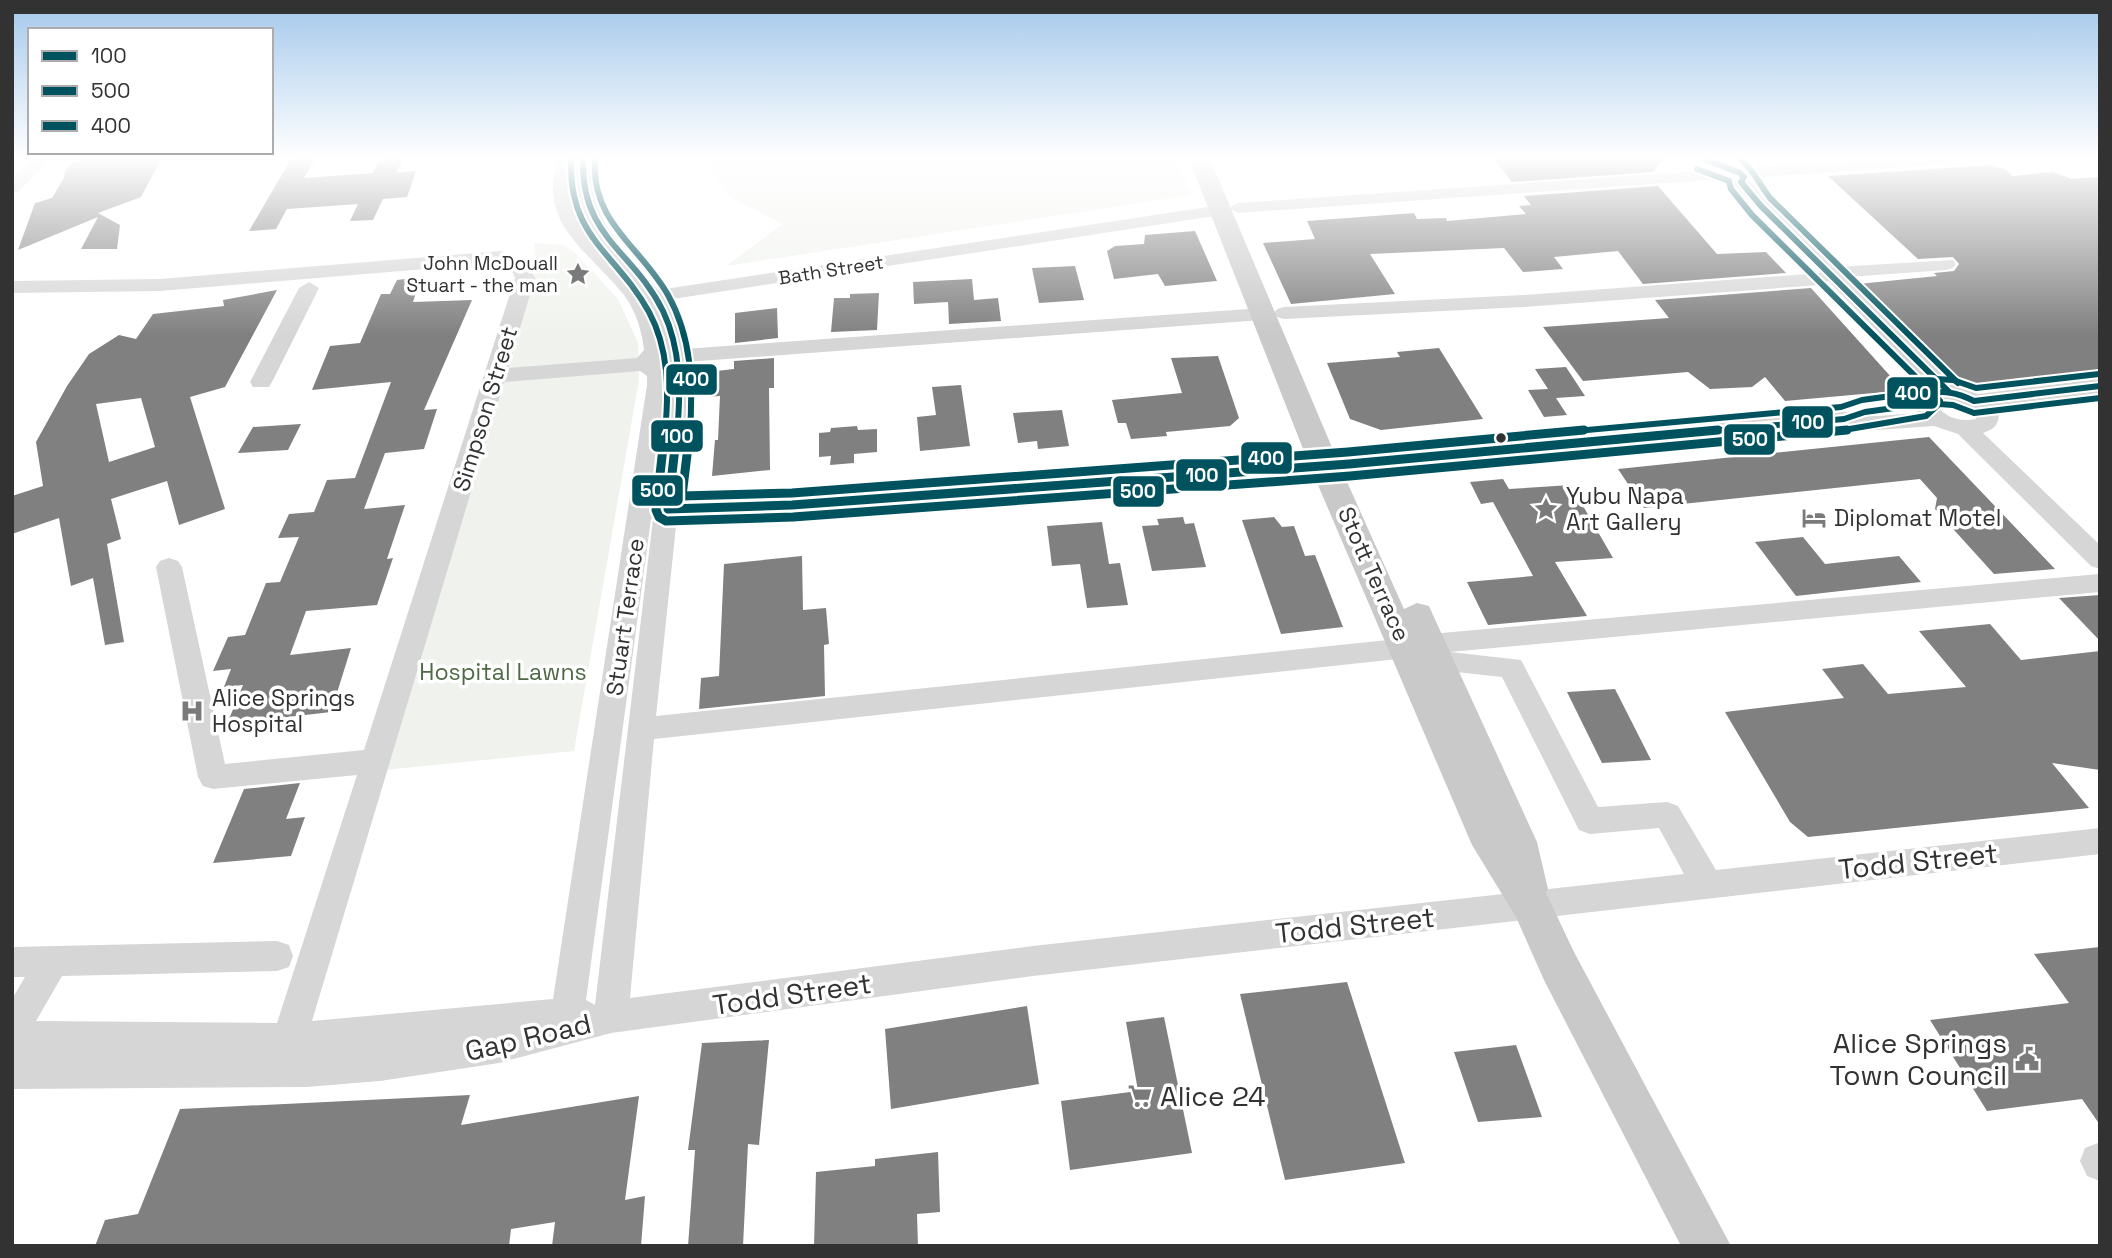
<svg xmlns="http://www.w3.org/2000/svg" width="2112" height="1258" font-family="'Space Grotesk',sans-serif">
<rect width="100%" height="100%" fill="#fff"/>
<!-- green -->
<g fill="#f0f3ed">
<path d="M 703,159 L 1175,159 L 1192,195 L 726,266 L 783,224 L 729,197 Z"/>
<path d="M 534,243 L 562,245 L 573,251 L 618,299 L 638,343 L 639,380 L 574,751 L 384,770 L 537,266 Z"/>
</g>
<!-- building -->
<g fill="#808080" fill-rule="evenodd">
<path d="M 91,159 L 161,159 L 141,197 L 98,213 L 120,225 L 117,249 L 81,249 L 98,217 L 18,250 L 35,203 L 52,198 L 64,178 L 65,171 L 73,162 Z"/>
<path d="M 291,159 L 315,159 L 304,178 L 373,173 L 380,159 L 403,159 L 396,173 L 416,171 L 407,197 L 383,199 L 373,220 L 350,221 L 358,204 L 287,209 L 276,229 L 249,231 Z"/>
<path d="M 1494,159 L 1663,159 L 1653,172 L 1512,182 Z"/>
<path d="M 1990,165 L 2005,169 L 2013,176 L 2053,172 L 2072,179 L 2100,177 L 2100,372 L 1973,384 L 1958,380 L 1946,373 L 1858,284 L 1937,276 L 1934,273 L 1954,271 L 1959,264 L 1953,257 L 1918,259 L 1828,176 Z"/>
<path d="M 1658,186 L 1717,254 L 1766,252 L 1786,273 L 1643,284 L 1618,251 L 1554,257 L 1563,269 L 1523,272 L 1504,248 L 1370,254 L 1395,294 L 1291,304 L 1263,243 L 1315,239 L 1307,221 L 1414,213 L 1417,219 L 1446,218 L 1447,221 L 1526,214 L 1519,206 L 1531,205 L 1524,196 Z"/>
<path d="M 1195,231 L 1217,281 L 1165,286 L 1158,274 L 1114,279 L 1107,251 L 1115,246 L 1144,244 L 1145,235 Z"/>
<path d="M 1075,266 L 1084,300 L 1039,303 L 1032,268 Z"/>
<path d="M 421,277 L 413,302 L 472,300 L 424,410 L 437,409 L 424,449 L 385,453 L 364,509 L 405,505 L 387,559 L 393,558 L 377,605 L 306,611 L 290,655 L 351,648 L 331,712 L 227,724 L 243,685 L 224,687 L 231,669 L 213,671 L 228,637 L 245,635 L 266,583 L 280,582 L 299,537 L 278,538 L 289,514 L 314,512 L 327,480 L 355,478 L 391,382 L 312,390 L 330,346 L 360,343 L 381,294 L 390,294 L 397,280 Z"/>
<path d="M 972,279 L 974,300 L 998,298 L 1001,321 L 949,324 L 948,302 L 914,304 L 913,282 Z"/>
<path d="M 1811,288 L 1892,378 L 1885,392 L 1785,401 L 1765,377 L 1752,387 L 1710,389 L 1688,372 L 1583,381 L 1543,327 L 1669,318 L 1655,300 Z"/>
<path d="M 277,290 L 225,387 L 190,397 L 225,509 L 179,525 L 167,481 L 111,499 L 121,539 L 107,544 L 124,642 L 105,645 L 93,578 L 71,586 L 59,518 L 12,534 L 12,496 L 43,486 L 36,442 L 67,386 L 89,354 L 119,335 L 136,339 L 153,314 L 224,306 L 223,300 ZM 141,398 L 155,447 L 109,462 L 96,404 Z"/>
<path d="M 879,293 L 877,330 L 831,332 L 834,298 L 850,298 L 850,294 Z"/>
<path d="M 777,308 L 778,338 L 735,343 L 735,313 Z"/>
<path d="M 1439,348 L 1483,419 L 1381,430 L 1350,419 L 1327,363 L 1400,357 L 1397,352 Z"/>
<path d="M 1218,356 L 1239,418 L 1230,426 L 1166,432 L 1167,436 L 1131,439 L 1126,423 L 1118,423 L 1112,400 L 1182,393 L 1171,358 Z"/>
<path d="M 774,358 L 774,388 L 769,388 L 770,470 L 712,476 L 715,440 L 718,440 L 720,396 L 706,397 L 707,372 L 734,369 L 734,361 Z"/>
<path d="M 1566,367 L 1585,396 L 1556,398 L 1567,415 L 1544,417 L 1528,390 L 1548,389 L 1535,369 Z"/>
<path d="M 961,385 L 970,446 L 920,451 L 917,417 L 936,415 L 932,387 Z"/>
<path d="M 1062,410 L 1069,446 L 1038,449 L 1037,441 L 1018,443 L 1013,413 Z"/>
<path d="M 301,424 L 288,450 L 238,453 L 253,427 Z"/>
<path d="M 857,426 L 858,430 L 877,429 L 877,452 L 854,454 L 854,463 L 830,465 L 831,456 L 819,457 L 819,433 L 830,432 L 831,428 Z"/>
<path d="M 1929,437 L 2055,569 L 1994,574 L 1935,509 L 1937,498 L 1920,479 L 1644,508 L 1618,469 Z"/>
<path d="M 1503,479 L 1509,489 L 1571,485 L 1613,558 L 1555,562 L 1587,616 L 1488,625 L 1467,582 L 1533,576 L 1493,502 L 1481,504 L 1470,482 Z"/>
<path d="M 1183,517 L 1185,524 L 1194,523 L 1206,567 L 1152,571 L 1142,526 L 1159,525 L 1157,519 Z"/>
<path d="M 1274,517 L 1282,527 L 1294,526 L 1305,556 L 1315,555 L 1343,627 L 1281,634 L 1242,520 Z"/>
<path d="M 1102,522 L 1109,564 L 1120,563 L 1128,605 L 1087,608 L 1080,564 L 1052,566 L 1047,526 Z"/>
<path d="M 1803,537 L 1825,564 L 1899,556 L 1921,582 L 1796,596 L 1755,542 Z"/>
<path d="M 802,556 L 803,610 L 826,608 L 829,644 L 824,645 L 825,696 L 699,709 L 701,678 L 719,676 L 724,564 Z"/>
<path d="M 2100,595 L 2100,641 L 2059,598 Z"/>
<path d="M 1990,624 L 2021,660 L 2100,651 L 2100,770 L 2052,763 L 2089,808 L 1808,837 L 1790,822 L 1725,712 L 1844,698 L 1822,669 L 1863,664 L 1888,694 L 1966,687 L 1919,631 Z"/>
<path d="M 1615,689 L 1651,760 L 1602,763 L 1567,692 Z"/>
<path d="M 300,783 L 286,819 L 305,817 L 291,856 L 213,863 L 244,789 Z"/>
<path d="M 2100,947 L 2100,1125 L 2082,1099 L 1987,1111 L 1930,1020 L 2069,1003 L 2034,954 Z"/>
<path d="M 1347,982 L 1405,1163 L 1285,1180 L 1240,994 Z"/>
<path d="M 1027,1006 L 1039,1084 L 891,1109 L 885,1029 Z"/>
<path d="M 1164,1017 L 1192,1153 L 1070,1170 L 1061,1101 L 1138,1091 L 1126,1022 Z"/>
<path d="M 769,1040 L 759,1145 L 748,1144 L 743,1246 L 688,1246 L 695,1150 L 688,1150 L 702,1043 Z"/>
<path d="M 1516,1045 L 1542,1117 L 1478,1122 L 1454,1052 Z"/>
<path d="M 470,1095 L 461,1125 L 639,1096 L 625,1200 L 645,1196 L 641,1246 L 552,1246 L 555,1222 L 511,1229 L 509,1246 L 95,1246 L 105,1220 L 138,1214 L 180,1109 Z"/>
<path d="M 938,1152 L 940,1212 L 917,1214 L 918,1246 L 814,1246 L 816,1172 L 875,1166 L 875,1159 Z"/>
</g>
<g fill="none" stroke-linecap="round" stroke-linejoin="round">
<!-- minor -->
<g fill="#d6d6d6" fill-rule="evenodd">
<path d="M 33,159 L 51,159 L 18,192 L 12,193 L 12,178 Z"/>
<path d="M 558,159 L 591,159 C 586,218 623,246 658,290 L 1221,205 L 1230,210 L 1221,215 L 666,300 L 682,336 L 684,349 L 1262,308 L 1269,310 L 1272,314 L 1269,318 L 1262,320 L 686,362 L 691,388 L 679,501 L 727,497 L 792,497 L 1324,456 L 1332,459 L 1336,464 L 1332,469 L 1324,472 L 792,513 L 727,513 L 677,517 L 656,716 L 1407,638 L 1417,643 L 1421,637 L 1430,634 L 2100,574 L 2100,592 L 1450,652 L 1521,660 L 1598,807 L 1667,802 L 1678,806 L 1716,870 L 2100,828 L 2100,854 L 1033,976 L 611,1033 L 499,1063 L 380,1081 L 306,1087 L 12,1089 L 12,999 L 25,977 L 12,977 L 12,947 L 277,941 L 289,945 L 293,956 L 289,967 L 277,971 L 62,976 L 36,1021 L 277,1023 L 357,775 L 213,789 L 203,786 L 198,777 L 156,567 L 160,561 L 169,558 L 178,561 L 182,567 L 225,764 L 364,750 L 515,278 L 511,269 L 498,263 L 160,291 L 12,293 L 12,281 L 160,279 L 501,251 L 526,261 L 535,278 L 508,368 L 637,358 L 644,350 C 642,331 636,311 624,295 C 589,251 536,223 558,159 ZM 574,160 C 566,206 596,236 622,270 C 589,236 560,211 574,160 ZM 640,371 L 647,376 L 647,385 L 553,999 L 312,1021 L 504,382 ZM 669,384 L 669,388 L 655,503 L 653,503 ZM 651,519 L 653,519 L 595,1005 L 586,1000 ZM 1420,649 L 1432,654 L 1426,662 L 1429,669 L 1502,677 L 1579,830 L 1590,834 L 1659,828 L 1684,874 L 1033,946 L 630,998 L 654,739 L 1407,658 L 1416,655 Z"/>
<path d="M 1879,159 L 1957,159 L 1948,164 L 1746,178 L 1836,267 L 1953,260 L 1956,264 L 1953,268 L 1946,270 L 1847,277 L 1956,387 L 1978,394 L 2100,379 L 2100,393 L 1993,406 L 1999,414 C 1998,426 1994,429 1983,433 L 2100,545 L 2100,569 L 2091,566 L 1958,434 L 1934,426 L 1877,430 L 1844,426 L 1349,472 L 1341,469 L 1337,464 L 1341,459 L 1349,456 L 1844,412 L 1877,416 L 1918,413 L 1911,399 L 1922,387 L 1930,385 L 1828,281 L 1820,285 L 1523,307 L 1284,319 L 1277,317 L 1274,313 L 1277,309 L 1284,307 L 1523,295 L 1821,273 L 1735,186 L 1732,182 L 1739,177 L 1733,173 L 1742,168 ZM 1936,398 L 1954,400 L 1976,413 L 1976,419 C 1959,423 1941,416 1933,400 Z"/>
<path d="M 1704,171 L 1710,172 L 1713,176 L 1710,180 L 1238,213 L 1229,208 L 1238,203 Z"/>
<path d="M 309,282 L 319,288 L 272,382 L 269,387 L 253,387 L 250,382 L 299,288 Z"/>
<path d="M 2098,1143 L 2100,1143 L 2100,1181 L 2087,1176 L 2080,1161 L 2085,1148 Z"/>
</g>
<!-- major -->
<path fill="#c9c9c9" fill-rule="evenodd" d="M 1189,159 L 1210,159 L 1339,464 L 1404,609 L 1417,603 L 1429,606 L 1433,615 L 1537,842 L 1548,889 L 1546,893 L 1574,952 L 1731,1246 L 1681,1246 L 1544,980 L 1516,917 L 1472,845 L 1309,464 Z"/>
<!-- bus-1-far1 casing -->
<g stroke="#fff" stroke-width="10">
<g id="bus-1-far1">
<path d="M 583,159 C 581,238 633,250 663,311 C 681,349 681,392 677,432"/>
<path d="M 1704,159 L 1740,173 L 1744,177 L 1741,182 L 1761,206 L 1949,392"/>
<path d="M 1699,432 L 1844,419 L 1865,412 L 1923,404 L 1925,395 C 1943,389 1958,393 1974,401 L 2100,386"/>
</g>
</g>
<!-- bus-1 casing -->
<g stroke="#fff" stroke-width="14">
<path id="bus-1" d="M 677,430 L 668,509 L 792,505 L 1349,464 L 1718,430"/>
</g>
<!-- bus-2-far1 casing -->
<g stroke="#fff" stroke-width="10">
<g id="bus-2-far1">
<path d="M 571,159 C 568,238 616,252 649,312 C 669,349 669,391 665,432"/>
<path d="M 1697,169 L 1729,181 L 1731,189 L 1752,215 L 1940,401"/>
<path d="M 1832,432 L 1926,416 L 1939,404 L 1953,405 L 1974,413 L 2100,398"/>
</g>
</g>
<!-- bus-2 casing -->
<g stroke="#fff" stroke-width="14">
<path id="bus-2" d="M 665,430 L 656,510 L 659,517 L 666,521 L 793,517 L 1350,476 L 1847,430"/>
</g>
<!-- bus-3-far1 casing -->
<g stroke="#fff" stroke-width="10">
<g id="bus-3-far1">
<path d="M 1740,159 C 1754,170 1759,184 1770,198 L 1958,383"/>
<path d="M 595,161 C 591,222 641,247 668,295 C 692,338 693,384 690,432"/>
<path d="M 1565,432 L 1841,407 L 1862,400 L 1913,393 L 1918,385 L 1936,379 L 1953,380 L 1976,388 L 2099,374"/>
</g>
</g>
<!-- bus-3 casing -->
<g stroke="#fff" stroke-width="14">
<path id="bus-3" d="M 690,430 L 682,496 L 792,493 L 1348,452 L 1584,430"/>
</g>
<!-- bus-1-far1 -->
<use href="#bus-1-far1" stroke="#00535e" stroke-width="6"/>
<!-- bus-1 -->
<use href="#bus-1" stroke="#00535e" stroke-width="9"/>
<!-- bus-2-far1 -->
<use href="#bus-2-far1" stroke="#00535e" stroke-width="6"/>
<!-- bus-2 -->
<use href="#bus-2" stroke="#00535e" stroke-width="9"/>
<!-- bus-3-far1 -->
<use href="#bus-3-far1" stroke="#00535e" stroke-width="6"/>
<!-- bus-3 -->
<use href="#bus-3" stroke="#00535e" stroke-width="9"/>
</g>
<!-- sky -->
<linearGradient id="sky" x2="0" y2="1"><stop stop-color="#a4c8eb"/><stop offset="0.47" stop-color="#fff"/><stop offset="1" stop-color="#fff" stop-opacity="0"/></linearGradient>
<rect width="2112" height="335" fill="url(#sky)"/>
<!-- icons -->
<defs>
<g id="sight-bare" transform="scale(1.89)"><path d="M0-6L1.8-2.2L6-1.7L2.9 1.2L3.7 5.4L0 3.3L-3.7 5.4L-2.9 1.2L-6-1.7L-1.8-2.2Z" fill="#7a7a7a" stroke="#fff" stroke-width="2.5" paint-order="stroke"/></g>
<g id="hotel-bare" transform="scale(1.89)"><path d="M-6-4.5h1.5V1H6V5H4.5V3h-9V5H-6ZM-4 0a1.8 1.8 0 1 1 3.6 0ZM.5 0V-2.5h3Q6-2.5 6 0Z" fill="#7a7a7a" stroke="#fff" stroke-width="2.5" paint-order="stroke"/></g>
<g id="hospital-bare" transform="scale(1.89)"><path d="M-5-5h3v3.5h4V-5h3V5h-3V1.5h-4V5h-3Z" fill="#7a7a7a" stroke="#fff" stroke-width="2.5" paint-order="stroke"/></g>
<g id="civic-bare" transform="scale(1.89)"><path d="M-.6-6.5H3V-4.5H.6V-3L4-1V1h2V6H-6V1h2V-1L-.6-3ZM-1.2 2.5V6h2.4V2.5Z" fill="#7a7a7a" stroke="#fff" stroke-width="2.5" paint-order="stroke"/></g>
<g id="supermarket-bare" transform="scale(1.89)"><path d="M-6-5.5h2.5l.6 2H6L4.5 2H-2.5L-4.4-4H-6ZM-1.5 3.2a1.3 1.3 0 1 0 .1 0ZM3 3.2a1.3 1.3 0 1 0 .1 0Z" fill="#7a7a7a" stroke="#fff" stroke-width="2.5" paint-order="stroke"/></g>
</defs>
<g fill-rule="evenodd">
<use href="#sight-bare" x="578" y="274"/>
<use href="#sight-bare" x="1546" y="509"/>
<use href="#hotel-bare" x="1814" y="518"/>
<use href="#hospital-bare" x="192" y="711"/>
<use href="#civic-bare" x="2027" y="1059"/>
<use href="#supermarket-bare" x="1140" y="1096"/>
</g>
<!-- markers -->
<circle fill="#323232" stroke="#fff" stroke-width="2.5" cx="1501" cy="438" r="6"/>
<g text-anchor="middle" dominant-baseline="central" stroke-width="7" stroke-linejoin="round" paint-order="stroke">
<!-- far-poi labels -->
<g font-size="19" fill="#323232" stroke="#fff" text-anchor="end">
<text x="558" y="263">John McDouall<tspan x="558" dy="22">Stuart - the man</tspan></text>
</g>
<!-- far-street labels -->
<g font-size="19" fill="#323232" stroke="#fff">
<text transform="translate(831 270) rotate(-9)">Bath Street</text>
</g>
<!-- street labels -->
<g font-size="23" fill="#323232" stroke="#fff">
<text transform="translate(485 409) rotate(-73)">Simpson Street</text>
<text transform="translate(1374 574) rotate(66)">Stott Terrace</text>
<text transform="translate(625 617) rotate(-82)">Stuart Terrace</text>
</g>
<!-- poi labels -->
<g font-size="23" fill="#323232" stroke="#fff" text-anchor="start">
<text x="1566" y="496">Yubu Napa<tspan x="1566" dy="26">Art Gallery</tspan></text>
<text x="1834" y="518">Diplomat Motel</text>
<text x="212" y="698">Alice Springs<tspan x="212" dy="26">Hospital</tspan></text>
</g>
<!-- park labels -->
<g font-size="23" fill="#4e6943" stroke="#fff">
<text x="503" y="672">Hospital Lawns</text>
</g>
<!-- near-street labels -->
<g font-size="28" fill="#323232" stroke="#fff">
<text transform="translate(1918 861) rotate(-6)">Todd Street</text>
<text transform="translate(1355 925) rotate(-6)">Todd Street</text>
<text transform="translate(792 994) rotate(-8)">Todd Street</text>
<text transform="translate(528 1037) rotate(-13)">Gap Road</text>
</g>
<!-- near-poi labels -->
<g font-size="28" fill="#323232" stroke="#fff" text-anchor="end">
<text x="2007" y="1043">Alice Springs<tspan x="2007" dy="32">Town Council</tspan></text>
<text x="1160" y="1096" text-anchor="start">Alice 24</text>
</g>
</g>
<g stroke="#fff" stroke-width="2.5">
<rect x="665" y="363" width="53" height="33" rx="7" fill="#00535e"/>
<rect x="1886" y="376" width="53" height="34" rx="7" fill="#00535e"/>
<rect x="1781" y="405" width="53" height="34" rx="7" fill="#00535e"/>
<rect x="650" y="419" width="54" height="34" rx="7" fill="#00535e"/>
<rect x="1723" y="423" width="53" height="33" rx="7" fill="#00535e"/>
<rect x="1240" y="441" width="53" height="34" rx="7" fill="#00535e"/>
<rect x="1175" y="458" width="53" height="34" rx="7" fill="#00535e"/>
<rect x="631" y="474" width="53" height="33" rx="7" fill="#00535e"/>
<rect x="1112" y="475" width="53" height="33" rx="7" fill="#00535e"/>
</g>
<g font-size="19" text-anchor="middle" font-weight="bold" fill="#fff">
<text x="691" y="386">400</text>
<text x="1913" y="400">400</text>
<text x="1808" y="429">100</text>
<text x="677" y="443">100</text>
<text x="1750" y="446">500</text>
<text x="1266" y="465">400</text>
<text x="1202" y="482">100</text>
<text x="658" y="497">500</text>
<text x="1138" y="498">500</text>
</g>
<!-- border -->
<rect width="2112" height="1258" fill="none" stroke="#323232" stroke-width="28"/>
<!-- legend -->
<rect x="28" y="28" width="245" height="126" fill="#ffffff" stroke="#adadad" stroke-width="2"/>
<rect x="42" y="51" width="35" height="10" fill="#00535e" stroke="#adadad" stroke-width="2"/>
<text x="91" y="63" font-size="21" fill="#323232">100</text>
<rect x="42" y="86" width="35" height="10" fill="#00535e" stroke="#adadad" stroke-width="2"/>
<text x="91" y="98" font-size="21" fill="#323232">500</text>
<rect x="42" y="121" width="35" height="10" fill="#00535e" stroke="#adadad" stroke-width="2"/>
<text x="91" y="133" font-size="21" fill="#323232">400</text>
</svg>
